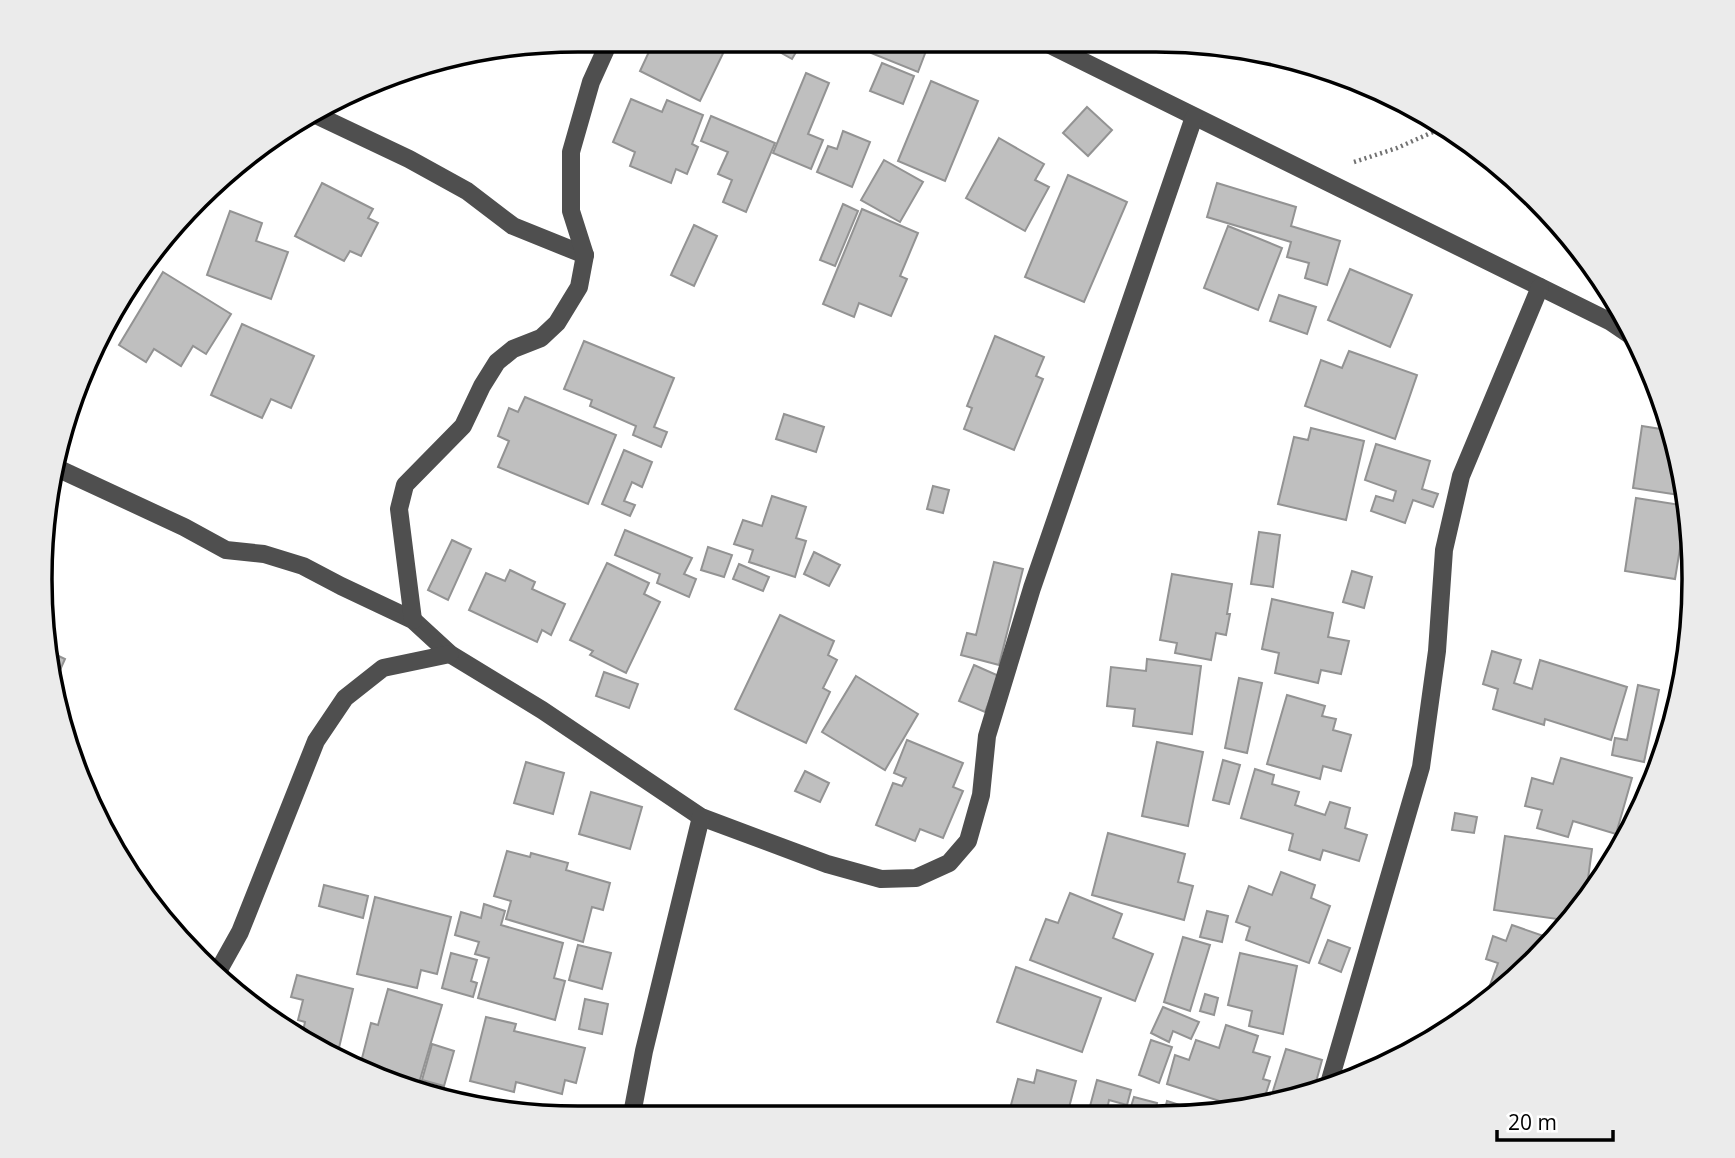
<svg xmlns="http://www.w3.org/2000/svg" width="1735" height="1158" font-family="'Open Sans',sans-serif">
<rect width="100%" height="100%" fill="#fff"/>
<!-- building -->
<g fill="#bfbfbf" stroke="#939393" stroke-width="2">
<path d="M 654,41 L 729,41 L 700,101 L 640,71 Z"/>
<path d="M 762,42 L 802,42 L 792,59 Z"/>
<path d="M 875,42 L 929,43 L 918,72 L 871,53 Z"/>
<path d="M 882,63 L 914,76 L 903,104 L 870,91 Z"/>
<path d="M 806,73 L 829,83 L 808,134 L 823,140 L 811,169 L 773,153 Z"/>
<path d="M 931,81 L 978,101 L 945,181 L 898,161 Z"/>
<path d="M 631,99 L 662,112 L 667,100 L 703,115 L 692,144 L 698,147 L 687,174 L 676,169 L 671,183 L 630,166 L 635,152 L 613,142 Z"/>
<path d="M 1087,107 L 1112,130 L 1088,156 L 1063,133 Z"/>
<path d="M 711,116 L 775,143 L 746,212 L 723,202 L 732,180 L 718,174 L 728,152 L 701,141 Z"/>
<path d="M 843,131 L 870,142 L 852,187 L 817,172 L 828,146 L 837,149 Z"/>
<path d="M 999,138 L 1044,164 L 1035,180 L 1049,187 L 1025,231 L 966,198 Z"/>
<path d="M 884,160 L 923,182 L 900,222 L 861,200 Z"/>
<path d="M 1068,175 L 1127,202 L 1084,302 L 1025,277 Z"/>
<path d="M 322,183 L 373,209 L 368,218 L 378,223 L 361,256 L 350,251 L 344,261 L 295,236 Z"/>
<path d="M 1217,183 L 1296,207 L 1291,226 L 1340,241 L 1327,285 L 1305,278 L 1309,263 L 1287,257 L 1291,242 L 1207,217 Z"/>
<path d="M 843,204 L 858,211 L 835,266 L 820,260 Z"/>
<path d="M 862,209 L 918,233 L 900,276 L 907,279 L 891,316 L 859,303 L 854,317 L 823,304 Z"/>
<path d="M 230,211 L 262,223 L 256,241 L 288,252 L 271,299 L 207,275 Z"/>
<path d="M 694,225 L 717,236 L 694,286 L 671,275 Z"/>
<path d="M 1228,226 L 1282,248 L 1258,310 L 1204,288 Z"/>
<path d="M 1350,269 L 1412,295 L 1390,347 L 1328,320 Z"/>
<path d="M 163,272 L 231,314 L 206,354 L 193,346 L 181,366 L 154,349 L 146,362 L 119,345 Z"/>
<path d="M 1279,295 L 1316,307 L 1307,334 L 1270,321 Z"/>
<path d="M 242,324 L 314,356 L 291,408 L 271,399 L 262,418 L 211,395 Z"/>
<path d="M 995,336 L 1044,357 L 1036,376 L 1043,379 L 1014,450 L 964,429 L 972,408 L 967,406 Z"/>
<path d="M 584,341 L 674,378 L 654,427 L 667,432 L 661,447 L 633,435 L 636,426 L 590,406 L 592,400 L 564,389 Z"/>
<path d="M 1349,351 L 1417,375 L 1395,439 L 1305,406 L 1321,360 L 1342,368 Z"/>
<path d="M 525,397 L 616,435 L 588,504 L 498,467 L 509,441 L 498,436 L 509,408 L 518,412 Z"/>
<path d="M 784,414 L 824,427 L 816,452 L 776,439 Z"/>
<path d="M 1642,426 L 1673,431 L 1676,440 L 1686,496 L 1633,488 Z"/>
<path d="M 1311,428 L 1364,441 L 1346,520 L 1278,504 L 1294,437 L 1308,440 Z"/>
<path d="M 1376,444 L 1430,461 L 1422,489 L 1438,494 L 1433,507 L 1413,500 L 1405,523 L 1371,511 L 1376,496 L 1393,501 L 1396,491 L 1365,480 Z"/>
<path d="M 624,450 L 652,462 L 642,487 L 632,482 L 624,501 L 635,505 L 630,516 L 602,504 Z"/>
<path d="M 933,486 L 949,490 L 943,513 L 927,509 Z"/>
<path d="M 772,496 L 806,507 L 796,538 L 806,541 L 795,577 L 749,562 L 753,550 L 734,544 L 743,520 L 762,526 Z"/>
<path d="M 1636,498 L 1687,506 L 1675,579 L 1625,571 Z"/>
<path d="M 625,530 L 692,558 L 684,574 L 696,579 L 689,597 L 657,583 L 660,574 L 615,555 Z"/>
<path d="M 1259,532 L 1280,535 L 1273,587 L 1251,584 Z"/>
<path d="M 452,540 L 471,549 L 448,600 L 428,590 Z"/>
<path d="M 708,547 L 732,555 L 724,577 L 701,570 Z"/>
<path d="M 814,552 L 840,565 L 829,586 L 804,574 Z"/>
<path d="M 994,562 L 1023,569 L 999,665 L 961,655 L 967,633 L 976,635 Z"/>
<path d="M 607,563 L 649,583 L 644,594 L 660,602 L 626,673 L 590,655 L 593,651 L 570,640 Z"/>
<path d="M 739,564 L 769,577 L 763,591 L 733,579 Z"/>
<path d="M 510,570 L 535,582 L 532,589 L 565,604 L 551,635 L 542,630 L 537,642 L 469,610 L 486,573 L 505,581 Z"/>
<path d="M 1352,571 L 1372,577 L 1364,608 L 1343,602 Z"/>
<path d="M 1172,574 L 1232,584 L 1227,614 L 1230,614 L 1226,635 L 1216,633 L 1211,660 L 1175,653 L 1177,643 L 1160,640 Z"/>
<path d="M 1272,599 L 1333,613 L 1328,637 L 1349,641 L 1341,674 L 1321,670 L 1318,683 L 1275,673 L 1279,653 L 1262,649 Z"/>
<path d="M 780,615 L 834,641 L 828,655 L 837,660 L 823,688 L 830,692 L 806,743 L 735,709 Z"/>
<path d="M 48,651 L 65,659 L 52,688 L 51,684 Z"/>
<path d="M 1492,651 L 1521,660 L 1514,683 L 1532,689 L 1540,660 L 1627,687 L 1611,740 L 1545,719 L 1544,725 L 1493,709 L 1498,689 L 1483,684 Z"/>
<path d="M 1147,659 L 1201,666 L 1192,734 L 1133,726 L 1135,709 L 1107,706 L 1111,667 L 1146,671 Z"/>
<path d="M 974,665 L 999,676 L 985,712 L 959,701 Z"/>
<path d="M 604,672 L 638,684 L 629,708 L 596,696 Z"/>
<path d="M 856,676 L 918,714 L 885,770 L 822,732 Z"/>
<path d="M 1239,678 L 1262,683 L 1247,753 L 1225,748 Z"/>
<path d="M 1638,685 L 1659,690 L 1644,762 L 1612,755 L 1615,738 L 1627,740 Z"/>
<path d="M 1672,691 L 1680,693 L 1666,753 L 1657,773 L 1652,772 Z"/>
<path d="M 1287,695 L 1325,706 L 1322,716 L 1336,719 L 1333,730 L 1351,735 L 1341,771 L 1323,766 L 1320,779 L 1267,764 Z"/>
<path d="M 907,740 L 963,763 L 953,787 L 963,791 L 943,838 L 920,829 L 915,841 L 876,825 L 893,783 L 902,786 L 906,778 L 894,773 Z"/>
<path d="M 1157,742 L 1203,752 L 1188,826 L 1142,816 Z"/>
<path d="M 1561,758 L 1632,778 L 1616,834 L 1573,821 L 1568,837 L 1537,828 L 1542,810 L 1525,806 L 1532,778 L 1553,784 Z"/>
<path d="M 1223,760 L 1240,765 L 1229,804 L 1213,800 Z"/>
<path d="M 526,762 L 564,773 L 553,814 L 514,803 Z"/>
<path d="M 1255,769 L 1274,775 L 1272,784 L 1299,792 L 1295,805 L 1325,815 L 1330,802 L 1350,808 L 1345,828 L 1367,835 L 1359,861 L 1323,850 L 1320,860 L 1289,850 L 1293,834 L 1241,818 Z"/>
<path d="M 805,771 L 829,783 L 820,802 L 795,791 Z"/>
<path d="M 591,792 L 642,807 L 630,849 L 579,834 Z"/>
<path d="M 1455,813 L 1477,817 L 1474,833 L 1452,830 Z"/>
<path d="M 1108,833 L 1185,854 L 1178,882 L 1193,886 L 1184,920 L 1092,895 Z"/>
<path d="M 1505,836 L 1592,849 L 1585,901 L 1571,921 L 1494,910 Z"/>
<path d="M 507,851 L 530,857 L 531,853 L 568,863 L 566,870 L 610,883 L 603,910 L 592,907 L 583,942 L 506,919 L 511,901 L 494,896 Z"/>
<path d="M 1281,872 L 1315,885 L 1311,898 L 1330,906 L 1309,963 L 1246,940 L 1250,927 L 1236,922 L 1249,886 L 1272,895 Z"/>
<path d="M 324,885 L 368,896 L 363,918 L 319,906 Z"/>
<path d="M 1070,893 L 1122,914 L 1113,938 L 1153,954 L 1135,1001 L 1030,960 L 1046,919 L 1058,923 Z"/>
<path d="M 375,897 L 451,917 L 437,974 L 421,970 L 417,988 L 357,974 Z"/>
<path d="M 484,904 L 505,911 L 501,925 L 563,943 L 554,978 L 565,981 L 555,1020 L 478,998 L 489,958 L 475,954 L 479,942 L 455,935 L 461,912 L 481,918 Z"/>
<path d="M 1207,911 L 1228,916 L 1222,942 L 1200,937 Z"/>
<path d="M 1512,925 L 1555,940 L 1503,989 L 1490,985 L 1498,963 L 1486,959 L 1493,936 L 1506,941 Z"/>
<path d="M 1183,937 L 1210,945 L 1190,1011 L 1164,1002 Z"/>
<path d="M 1328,940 L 1350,948 L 1341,972 L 1319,963 Z"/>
<path d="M 578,945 L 611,953 L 602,989 L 569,980 Z"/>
<path d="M 451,953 L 477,960 L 471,981 L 477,983 L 473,997 L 442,988 Z"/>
<path d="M 1240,953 L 1297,966 L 1283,1034 L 1249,1026 L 1252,1011 L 1228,1005 Z"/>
<path d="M 1016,967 L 1101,998 L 1082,1052 L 997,1022 Z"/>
<path d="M 297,975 L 353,989 L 338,1052 L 317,1046 L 302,1036 L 305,1022 L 298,1020 L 303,1000 L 291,997 Z"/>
<path d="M 388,989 L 442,1005 L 419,1083 L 360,1066 L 371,1023 L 378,1025 Z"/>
<path d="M 1205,994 L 1218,998 L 1214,1015 L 1200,1011 Z"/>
<path d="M 585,999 L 608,1004 L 602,1034 L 579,1029 Z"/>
<path d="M 1163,1007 L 1199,1022 L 1191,1039 L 1173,1031 L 1169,1042 L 1151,1033 Z"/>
<path d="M 486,1017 L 516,1024 L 514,1031 L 585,1048 L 576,1083 L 565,1080 L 562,1094 L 516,1082 L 514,1092 L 470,1081 Z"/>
<path d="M 1226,1025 L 1258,1036 L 1253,1052 L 1270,1057 L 1263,1079 L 1270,1081 L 1262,1105 L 1241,1108 L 1167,1084 L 1175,1055 L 1189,1060 L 1196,1040 L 1219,1048 Z"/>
<path d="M 1151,1040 L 1172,1047 L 1159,1083 L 1139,1075 Z"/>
<path d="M 432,1044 L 454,1051 L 444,1086 L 422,1080 Z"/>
<path d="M 1286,1049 L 1322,1060 L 1313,1093 L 1291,1100 L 1272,1094 Z"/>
<path d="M 1037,1070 L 1076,1081 L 1067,1115 L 1070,1116 L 1008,1116 L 1018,1079 L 1034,1083 Z"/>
<path d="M 1097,1080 L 1131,1090 L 1127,1105 L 1109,1100 L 1106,1115 L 1089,1110 Z"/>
<path d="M 472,1097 L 554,1113 L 508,1113 L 471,1102 Z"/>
<path d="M 1134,1097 L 1157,1103 L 1154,1116 L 1128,1116 Z"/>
<path d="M 1167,1101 L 1208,1114 L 1191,1117 L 1163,1116 Z"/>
</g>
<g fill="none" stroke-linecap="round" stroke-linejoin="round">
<!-- path -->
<path stroke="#717171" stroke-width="4.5" stroke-dasharray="2 3.5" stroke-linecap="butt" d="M 1354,162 L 1397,148 L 1442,128"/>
<!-- minor -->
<g stroke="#4f4f4f" stroke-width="18">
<path d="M 1048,44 L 1611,322 L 1639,341"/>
<path d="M 314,114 L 409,159 L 467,191 L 513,226 L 585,255"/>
<path d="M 59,469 L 184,527 L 226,550 L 264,554 L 303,566 L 341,586 L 413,620 L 450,654 L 542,710 L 701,817 L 827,864 L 881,879 L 916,878 L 949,863 L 968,841 L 981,795 L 987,736 L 1032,588 L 1194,117"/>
<path d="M 413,620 L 399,509 L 405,485 L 463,426 L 482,386 L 497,362 L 513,349 L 541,338 L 557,323 L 579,287 L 585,255 L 571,211 L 571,152 L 591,82 L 610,40"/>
<path d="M 216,975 L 240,932 L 316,741 L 345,698 L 383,668 L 450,654"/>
<path d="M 1328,1087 L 1421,767 L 1437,651 L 1444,550 L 1461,476 L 1540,287"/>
<path d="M 632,1114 L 644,1051 L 701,817"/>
</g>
</g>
<!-- crop -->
<path d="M0 0H1735V1158H0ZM578 52H1156A526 526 0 0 1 1682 578V580A526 526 0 0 1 1156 1106H578A526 526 0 0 1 52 580V578A526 526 0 0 1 578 52Z" fill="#ebebeb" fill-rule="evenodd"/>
<path fill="none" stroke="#000" stroke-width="3.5" d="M578 52H1156A526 526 0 0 1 1682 578V580A526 526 0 0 1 1156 1106H578A526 526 0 0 1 52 580V578A526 526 0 0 1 578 52Z"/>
<!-- scale -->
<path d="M1497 1130v10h116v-10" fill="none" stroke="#000000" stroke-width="3.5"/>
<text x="1508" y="1130" font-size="21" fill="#000000" stroke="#ffffff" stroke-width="5" paint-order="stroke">20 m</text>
</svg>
